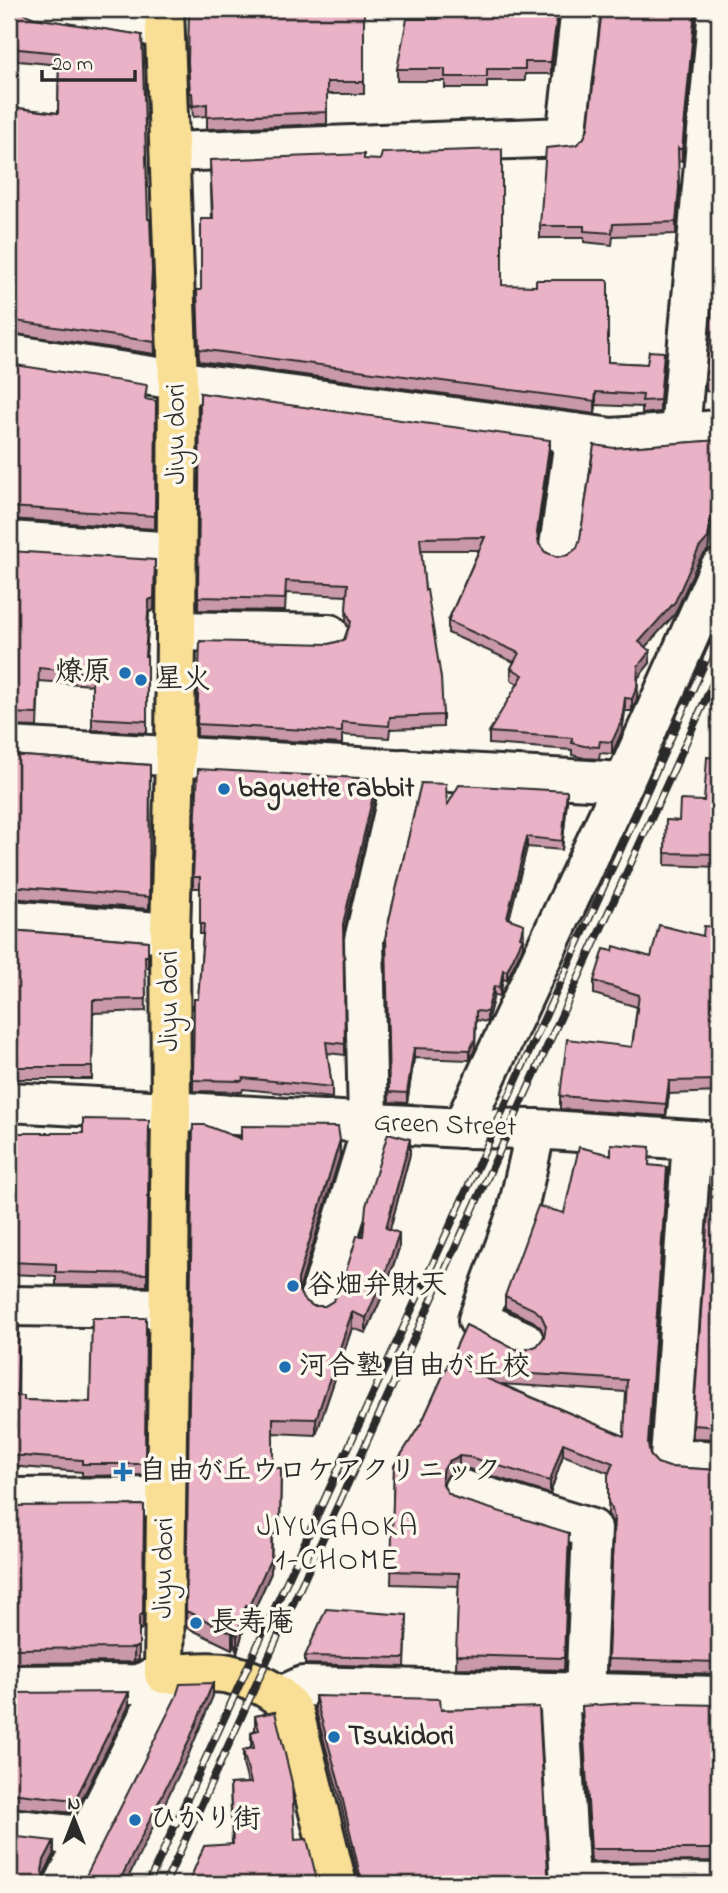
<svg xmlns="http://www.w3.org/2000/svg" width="728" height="1893" font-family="'Indie Flower','Klee One',sans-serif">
<rect width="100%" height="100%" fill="#fbf7ec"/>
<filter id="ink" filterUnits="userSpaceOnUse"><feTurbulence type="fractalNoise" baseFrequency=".0143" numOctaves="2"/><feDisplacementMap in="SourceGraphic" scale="14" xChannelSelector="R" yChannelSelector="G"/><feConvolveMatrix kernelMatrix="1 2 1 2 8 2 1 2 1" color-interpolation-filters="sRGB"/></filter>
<g filter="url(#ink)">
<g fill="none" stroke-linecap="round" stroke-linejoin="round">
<!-- minor casing -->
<g stroke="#2b2b2b" stroke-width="44">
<g id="minor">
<path d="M 38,9 L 164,28"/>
<path d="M 170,152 L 566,137 L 581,9"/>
<path d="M 9,354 L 203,384 L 612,438 L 719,430"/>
<path d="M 680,431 L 718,9"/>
<path d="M 9,541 L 176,552"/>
<path d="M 559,547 L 575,433"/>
<path d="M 176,631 L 329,634"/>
<path d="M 9,747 L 624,782"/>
<path d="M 9,920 L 170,933"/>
<path d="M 9,1102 L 462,1128 L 536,1129 L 719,1142"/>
<path d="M 368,1123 L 364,940 L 404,769"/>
<path d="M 462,1128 L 624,782 L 719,569"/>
<path d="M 692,1140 L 670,1458 L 719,1461"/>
<path d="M 319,1300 L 373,1123"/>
<path d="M 9,1306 L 168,1308"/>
<path d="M 524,1341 L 478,1320 L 517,1213 L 536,1129"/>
<path d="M 463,1490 L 592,1529 L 585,1694"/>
<path d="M 9,1498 L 166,1497"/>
<path d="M 9,1685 L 138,1684 L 164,1674"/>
<path d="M 559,1693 L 570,1884"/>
<path d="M 281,1696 L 303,1686 L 719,1696"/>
<path d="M 9,1828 L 88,1837"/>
<path d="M 64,1884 L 156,1701 L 164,1674"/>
<path d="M 579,1884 L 659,1882 L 719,1883"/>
</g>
</g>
<!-- major casing -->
<g stroke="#2b2b2b" stroke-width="44">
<path id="major" d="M 164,9 L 178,381 L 175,758 L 170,933 L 171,1112 L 164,1674 C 183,1674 212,1670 229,1674 C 253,1679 286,1694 295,1717 L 337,1884"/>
</g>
<!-- minor -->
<use href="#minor" stroke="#fbf7ec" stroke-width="38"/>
<!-- major -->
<use href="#major" stroke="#f9df96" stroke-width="38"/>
<!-- rail casing -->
<g stroke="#2b2b2b" stroke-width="8">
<g id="rail">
<path d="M 148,1884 L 484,1152 L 719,631"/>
<path d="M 165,1884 L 719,670"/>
</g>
</g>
<!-- rail -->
<use href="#rail" stroke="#fbf7ec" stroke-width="5" stroke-dasharray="16" stroke-linecap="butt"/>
</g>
<!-- wall -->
<g fill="#c999aa" stroke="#2b2b2b" stroke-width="2" fill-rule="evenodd">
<path d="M 9,9 L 34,18 L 142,35 L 148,219 L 152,283 L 152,290 L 155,354 L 9,333 L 9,107 L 58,113 L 59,65 L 9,60 Z"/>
<path d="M 364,9 L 364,94 L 327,94 L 327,124 L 207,129 L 207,116 L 193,117 L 192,105 L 190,105 L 188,62 Z"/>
<path d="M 438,9 L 559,9 L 551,74 L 525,74 L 525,81 L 487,81 L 487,88 L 445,88 L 445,81 L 397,81 L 397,69 L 438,19 Z"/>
<path d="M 602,9 L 696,9 L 682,161 L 678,160 L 679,199 L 676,234 L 613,236 L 612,245 L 584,242 L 584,238 L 540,238 L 540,226 L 576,145 L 584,138 L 588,128 Z"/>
<path d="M 364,159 L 502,285 L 608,362 L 664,365 L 660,412 L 642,414 L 642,407 L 596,405 L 595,414 L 199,361 L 197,303 L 201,290 L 212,219 L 210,160 Z"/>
<path d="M 719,227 L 719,255 L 718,255 Z"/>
<path d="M 719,278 L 719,394 L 706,391 L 706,379 Z"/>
<path d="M 9,364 L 146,400 L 156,401 L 155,529 L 10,519 Z"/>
<path d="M 200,393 L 550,452 L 538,538 L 539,544 L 545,552 L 557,557 L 568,555 L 577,548 L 614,448 L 719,440 L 719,490 L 716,489 L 708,550 L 699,560 L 675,614 L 645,647 L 650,663 L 638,678 L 637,699 L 632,711 L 625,711 L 622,732 L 612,754 L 600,753 L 599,759 L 584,758 L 572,755 L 572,750 L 489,744 L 489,732 L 518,684 L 511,680 L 511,668 L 514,662 L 448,633 L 448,621 L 479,550 L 421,550 L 425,590 L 443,715 L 443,727 L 390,729 L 389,738 L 342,735 L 342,744 L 197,736 L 197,724 L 329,644 L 344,640 L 348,628 L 346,621 L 347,596 L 286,593 L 285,611 L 198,610 Z"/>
<path d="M 9,551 L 154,610 L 149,612 L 146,656 L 147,656 L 147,733 L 92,730 L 92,685 L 39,681 L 37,727 L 9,726 Z"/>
<path d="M 9,755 L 150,765 L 149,909 L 10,898 Z"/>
<path d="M 719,758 L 719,867 L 665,865 L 666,820 L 679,821 L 704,801 Z"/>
<path d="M 377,790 L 343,935 L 345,1055 L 327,1053 L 332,1087 L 332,1098 L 243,1089 L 242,1092 L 193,1091 L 194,999 L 198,999 L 203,934 L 200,934 L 200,888 L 193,888 L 193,877 Z"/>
<path d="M 567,801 L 562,850 L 527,847 L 509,919 L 524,934 L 523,939 L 523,947 L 507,980 L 503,979 L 500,996 L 494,995 L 487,1022 L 476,1020 L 475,1049 L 470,1060 L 414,1058 L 407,1103 L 389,1102 L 386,933 L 447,806 Z"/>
<path d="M 719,927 L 719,1092 L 669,1094 L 666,1116 L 560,1109 L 560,1096 L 632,1047 L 637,1007 L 594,994 L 594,981 L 613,951 L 651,957 L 703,936 Z"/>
<path d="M 9,930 L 148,941 L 148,968 L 145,968 L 146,1011 L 93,1013 L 92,1079 L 9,1079 Z"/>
<path d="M 149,1120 L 147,1286 L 56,1285 L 56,1276 L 9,1274 L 9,1133 L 83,1133 Z"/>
<path d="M 193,1125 L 241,1138 L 241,1126 L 340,1156 L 299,1291 L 303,1299 L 313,1306 L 325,1306 L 333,1301 L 340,1291 L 363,1236 L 410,1154 L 390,1229 L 399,1248 L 385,1290 L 366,1333 L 352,1328 L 316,1435 L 273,1433 L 273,1468 L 281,1468 L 280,1534 L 272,1534 L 271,1573 L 249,1621 L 246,1620 L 237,1653 L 234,1643 L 232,1649 L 186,1627 Z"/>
<path d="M 719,1157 L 719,1439 L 693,1438 L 693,1425 Z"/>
<path d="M 649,1165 L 667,1179 L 649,1447 L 650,1455 L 657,1463 L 669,1467 L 719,1470 L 719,1674 L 608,1671 L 613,1527 L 612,1521 L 608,1514 L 609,1473 L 563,1455 L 550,1494 L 469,1469 L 459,1469 L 449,1474 L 442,1484 L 447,1492 L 456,1498 L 569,1545 L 564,1670 L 456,1668 L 459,1586 L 391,1584 L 394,1466 L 422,1422 L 466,1325 L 515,1349 L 525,1350 L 537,1346 L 544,1337 L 541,1328 L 533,1321 L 505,1308 L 505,1296 L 564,1213 ZM 501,1384 L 626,1392 L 624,1436 Z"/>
<path d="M 146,1318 L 145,1475 L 82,1476 L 82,1472 L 9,1466 L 9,1322 L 17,1396 L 24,1400 L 90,1402 Z"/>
<path d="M 9,1506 L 143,1627 L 139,1631 L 139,1660 L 134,1662 L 9,1663 Z"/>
<path d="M 407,1615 L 405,1667 L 305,1664 L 305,1656 Z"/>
<path d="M 9,1693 L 129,1706 L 75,1813 L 9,1807 Z"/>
<path d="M 315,1696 L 441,1710 L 548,1873 L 552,1884 L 360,1884 L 339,1796 L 315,1708 Z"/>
<path d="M 719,1705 L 719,1861 L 591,1862 L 582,1706 Z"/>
<path d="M 275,1712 L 232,1844 L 230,1784 L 248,1783 L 243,1764 L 243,1750 L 251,1748 L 251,1732 L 255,1730 L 255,1716 Z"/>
</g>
<!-- shaded-wall -->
<g fill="#a47d8b" stroke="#2b2b2b" stroke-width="2">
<path d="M 558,9 L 559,9 L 551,74 L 551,62 Z"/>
<path d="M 695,9 L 696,9 L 682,161 L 682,150 Z"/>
<path d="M 679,187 L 679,199 L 676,234 L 676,222 Z"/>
<path d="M 664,352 L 664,365 L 660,412 L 660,400 Z"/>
<path d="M 596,392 L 596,405 L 595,414 L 595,401 Z"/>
<path d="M 550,440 L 550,452 L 537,545 L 537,533 Z"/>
<path d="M 716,477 L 716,489 L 708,550 L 699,560 L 675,614 L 639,654 L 639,642 Z"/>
<path d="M 9,507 L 10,507 L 10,519 L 9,520 Z"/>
<path d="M 155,560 L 154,610 L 149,612 L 145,668 L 149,600 Z"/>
<path d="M 650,651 L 650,663 L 638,678 L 637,699 L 632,711 L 632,699 L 638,666 Z"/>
<path d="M 625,698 L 625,711 L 622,732 L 612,754 L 612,742 Z"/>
<path d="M 377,779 L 377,790 L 343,935 L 343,924 Z"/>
<path d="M 567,791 L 567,801 L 562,850 L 562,841 Z"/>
<path d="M 527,837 L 527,847 L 507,928 L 507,918 Z"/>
<path d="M 9,886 L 10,886 L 10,898 L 9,899 Z"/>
<path d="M 524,924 L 523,947 L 507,980 L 507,971 Z"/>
<path d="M 503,970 L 503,979 L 500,996 L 500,987 Z"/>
<path d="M 494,986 L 494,995 L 487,1022 L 487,1012 Z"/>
<path d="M 476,1011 L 475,1049 L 470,1060 L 470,1050 Z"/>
<path d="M 414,1048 L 414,1058 L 407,1103 L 407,1093 Z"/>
<path d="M 669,1081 L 669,1094 L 666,1116 L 666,1104 Z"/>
<path d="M 410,1139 L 410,1154 L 386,1244 L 386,1228 Z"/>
<path d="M 340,1140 L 340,1156 L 298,1294 L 298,1279 Z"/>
<path d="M 667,1167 L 667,1179 L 648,1456 L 648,1444 Z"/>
<path d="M 399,1233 L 399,1248 L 385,1290 L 366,1333 L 366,1318 Z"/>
<path d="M 352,1312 L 352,1328 L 316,1435 L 316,1419 Z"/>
<path d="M 563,1443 L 563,1455 L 550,1494 L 550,1481 Z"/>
<path d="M 459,1456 L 459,1469 L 449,1474 L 442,1484 L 442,1472 L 449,1461 Z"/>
<path d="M 144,1505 L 143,1627 L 139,1631 L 139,1617 Z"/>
<path d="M 272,1519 L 271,1573 L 249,1621 L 249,1606 Z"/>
<path d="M 246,1605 L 246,1620 L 237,1653 L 237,1637 Z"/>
<path d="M 234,1628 L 234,1643 L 232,1649 L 232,1633 Z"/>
<path d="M 139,1646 L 139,1660 L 134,1662 L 134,1648 Z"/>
<path d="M 213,1683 L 213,1696 L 188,1756 L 125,1884 L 118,1884 Z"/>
<path d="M 129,1692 L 129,1706 L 75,1813 L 75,1800 Z"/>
<path d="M 54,1841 L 54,1855 L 44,1874 L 42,1884 L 42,1871 L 44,1860 Z"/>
</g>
<!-- building -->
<g fill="#eab2c6" stroke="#2b2b2b" stroke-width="2" fill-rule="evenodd">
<path d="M 9,9 L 21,9 L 25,14 L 34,18 L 142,35 L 148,219 L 150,219 L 152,270 L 151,290 L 153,290 L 155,342 L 9,320 L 9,107 L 58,113 L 59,53 L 9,48 Z"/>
<path d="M 189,9 L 364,9 L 364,82 L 327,82 L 327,112 L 207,117 L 207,104 L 193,106 L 192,93 L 190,93 L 188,62 Z"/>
<path d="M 438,9 L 558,9 L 551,62 L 525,62 L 525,69 L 487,69 L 487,77 L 445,77 L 445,69 L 397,69 L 407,19 L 438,19 Z"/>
<path d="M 602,9 L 695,9 L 682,150 L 678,148 L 679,187 L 676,222 L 613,224 L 612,233 L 584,231 L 584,226 L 540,226 L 546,148 L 576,145 L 584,138 L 588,128 Z"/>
<path d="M 502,149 L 502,285 L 536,286 L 536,280 L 608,280 L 608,362 L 647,364 L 649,351 L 664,352 L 660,400 L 642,401 L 643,395 L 596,392 L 595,401 L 199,349 L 197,290 L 201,290 L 201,219 L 213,219 L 210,160 L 364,154 L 364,159 L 380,160 L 382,153 Z"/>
<path d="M 718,278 L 719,278 L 719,382 L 706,379 L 713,296 Z"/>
<path d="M 9,364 L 147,385 L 145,399 L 156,401 L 155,516 L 9,507 Z"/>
<path d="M 200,393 L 550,440 L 537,533 L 539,544 L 545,552 L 557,557 L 568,555 L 577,548 L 580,539 L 594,445 L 614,448 L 719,440 L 719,477 L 716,477 L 708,538 L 699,548 L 675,602 L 639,642 L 650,651 L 638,666 L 637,687 L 632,699 L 625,698 L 622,720 L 612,742 L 600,741 L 599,747 L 584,746 L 572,743 L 572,738 L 489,732 L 523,675 L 511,668 L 519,653 L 448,621 L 485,537 L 420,538 L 425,590 L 427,590 L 441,678 L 443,715 L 390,717 L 389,726 L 342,722 L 342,732 L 197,724 L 200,641 L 329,644 L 344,640 L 351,622 L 346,609 L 348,584 L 286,581 L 285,599 L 198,597 Z"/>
<path d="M 9,551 L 155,560 L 154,598 L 149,600 L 145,656 L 147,656 L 147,721 L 92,718 L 92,673 L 39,668 L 37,714 L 9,713 Z"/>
<path d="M 9,755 L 150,765 L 149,897 L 9,886 Z"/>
<path d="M 707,757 L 719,758 L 719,854 L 665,853 L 666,820 L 679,821 L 680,800 L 704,801 Z"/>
<path d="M 198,769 L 377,779 L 343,924 L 345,1044 L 326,1042 L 332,1087 L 243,1078 L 242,1081 L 193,1080 L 194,999 L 198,999 L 204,924 L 200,924 L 200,877 L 193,877 Z"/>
<path d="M 421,783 L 446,784 L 447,806 L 459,785 L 567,791 L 562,841 L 527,837 L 507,918 L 524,924 L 520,937 L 523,938 L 507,971 L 503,970 L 500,987 L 494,986 L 487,1012 L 476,1011 L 475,1039 L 470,1050 L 414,1048 L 407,1093 L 389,1092 L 386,933 Z"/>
<path d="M 659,925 L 703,936 L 704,926 L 719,927 L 719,1080 L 669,1081 L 666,1104 L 560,1096 L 567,1039 L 632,1047 L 639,995 L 594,981 L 604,949 L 613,951 L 614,946 L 651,957 Z"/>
<path d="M 9,930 L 148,941 L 148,956 L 145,956 L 146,999 L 93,1000 L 92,1067 L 9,1067 Z"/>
<path d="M 83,1119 L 149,1120 L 147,1274 L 56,1272 L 56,1264 L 9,1262 L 9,1133 L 83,1133 Z"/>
<path d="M 193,1125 L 205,1125 L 241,1139 L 241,1126 L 338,1127 L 340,1140 L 298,1279 L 298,1289 L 303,1299 L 313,1306 L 325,1306 L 333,1301 L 340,1291 L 357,1236 L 363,1236 L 366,1206 L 388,1133 L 410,1139 L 386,1228 L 399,1233 L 385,1274 L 366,1318 L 352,1312 L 316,1419 L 273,1418 L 273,1468 L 281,1468 L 280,1519 L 272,1519 L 271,1558 L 249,1606 L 246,1605 L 237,1637 L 234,1628 L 232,1633 L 186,1611 Z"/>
<path d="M 611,1144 L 650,1147 L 649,1165 L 667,1167 L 648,1444 L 650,1455 L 657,1463 L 669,1467 L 719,1470 L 719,1662 L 608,1659 L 614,1518 L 612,1509 L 608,1502 L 608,1475 L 613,1463 L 563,1443 L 550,1481 L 469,1457 L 459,1456 L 449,1461 L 442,1472 L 442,1482 L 447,1492 L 456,1498 L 569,1533 L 564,1658 L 456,1655 L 459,1573 L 391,1571 L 394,1466 L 422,1422 L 466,1325 L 515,1349 L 525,1350 L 537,1346 L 544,1337 L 546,1326 L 541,1315 L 533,1309 L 505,1296 L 538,1206 L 564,1213 L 579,1147 L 611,1155 ZM 466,1370 L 627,1380 L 624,1436 Z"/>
<path d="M 712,1157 L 719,1157 L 719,1427 L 693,1425 Z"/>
<path d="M 92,1318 L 146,1318 L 145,1464 L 82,1464 L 82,1460 L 9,1455 L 9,1322 L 19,1323 L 17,1396 L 24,1396 L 24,1400 L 90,1402 Z"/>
<path d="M 144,1505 L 143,1613 L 139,1617 L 139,1646 L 134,1648 L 9,1649 L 9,1506 Z"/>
<path d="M 326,1609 L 407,1615 L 405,1658 L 305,1656 Z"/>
<path d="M 213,1683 L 188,1743 L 118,1884 L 80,1884 L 84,1880 L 176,1697 L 180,1684 Z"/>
<path d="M 129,1692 L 75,1800 L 9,1793 L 9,1693 Z"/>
<path d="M 315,1696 L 440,1699 L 441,1710 L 539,1707 L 548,1873 L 552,1884 L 362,1884 L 339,1783 Z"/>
<path d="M 628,1703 L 719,1705 L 719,1849 L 591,1849 L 582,1706 Z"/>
<path d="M 275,1712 L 292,1783 L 295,1840 L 307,1839 L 316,1876 L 321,1884 L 188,1884 L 204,1846 L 233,1844 L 230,1784 L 251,1783 L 243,1750 L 254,1748 L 251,1732 L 259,1730 L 255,1716 Z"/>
<path d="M 9,1836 L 54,1841 L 44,1860 L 42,1871 L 45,1882 L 48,1884 L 9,1884 Z"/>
</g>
</g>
<!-- markers -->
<g fill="#1f6fb2" stroke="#fbf7ec" stroke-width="2.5">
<circle cx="125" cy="673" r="7"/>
<circle cx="141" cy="680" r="7"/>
<circle cx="224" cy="789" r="7"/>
<circle cx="293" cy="1286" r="7"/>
<circle cx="285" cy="1367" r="7"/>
<path d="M119.5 1461.5h7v7h7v7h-7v7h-7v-7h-7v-7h7z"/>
<circle cx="196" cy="1623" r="7"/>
<circle cx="334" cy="1737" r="7"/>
<circle cx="135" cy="1820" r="7"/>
</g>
<g text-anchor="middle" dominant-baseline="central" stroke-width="7" stroke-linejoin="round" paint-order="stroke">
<!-- street labels -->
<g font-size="28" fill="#2b2b2b" stroke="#fbf7ec">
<text transform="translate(177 434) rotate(-90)">Jiyu dori</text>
<text transform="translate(170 1001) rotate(-90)">Jiyu dori</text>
<text transform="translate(445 1126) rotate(2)">Green Street</text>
<text transform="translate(165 1568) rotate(-89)">Jiyu dori</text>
</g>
<!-- poi labels -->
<g font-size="28" font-weight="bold" fill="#2b2b2b" stroke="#fbf7ec" text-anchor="start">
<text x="111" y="673" text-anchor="end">燎原</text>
<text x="155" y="680">星火</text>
<text x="238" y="789">baguette rabbit</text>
<text x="307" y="1286">谷畑弁財天</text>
<text x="299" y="1367">河合塾 自由が丘校</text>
<text x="139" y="1472">自由が丘ウロケアクリニック</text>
<text x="210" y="1623">長寿庵</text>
<text x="348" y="1737">Tsukidori</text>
<text x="149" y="1820">ひかり街</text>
</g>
<!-- neighbourhood labels -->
<g font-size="30" letter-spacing="2" fill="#2b2b2b" stroke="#fbf7ec">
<text x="338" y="1528">JIYUGAOKA<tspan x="338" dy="34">1-CHOME</tspan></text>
</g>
</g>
<!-- margin -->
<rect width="728" height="1893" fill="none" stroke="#fbf7ec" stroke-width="35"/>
<rect x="18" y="18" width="693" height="1858" fill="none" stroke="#2b2b2b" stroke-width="2.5" filter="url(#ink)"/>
<!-- north arrow -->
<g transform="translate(74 1819)" stroke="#fbf7ec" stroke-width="5" paint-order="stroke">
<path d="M0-5L12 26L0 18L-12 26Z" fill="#2b2b2b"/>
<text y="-10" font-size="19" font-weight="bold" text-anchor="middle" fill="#2b2b2b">N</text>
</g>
<!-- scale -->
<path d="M42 70v10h93v-10" fill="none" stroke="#2b2b2b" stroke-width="3.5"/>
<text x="52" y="70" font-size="21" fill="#2b2b2b" stroke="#fbf7ec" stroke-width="5" paint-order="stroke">20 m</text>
</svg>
